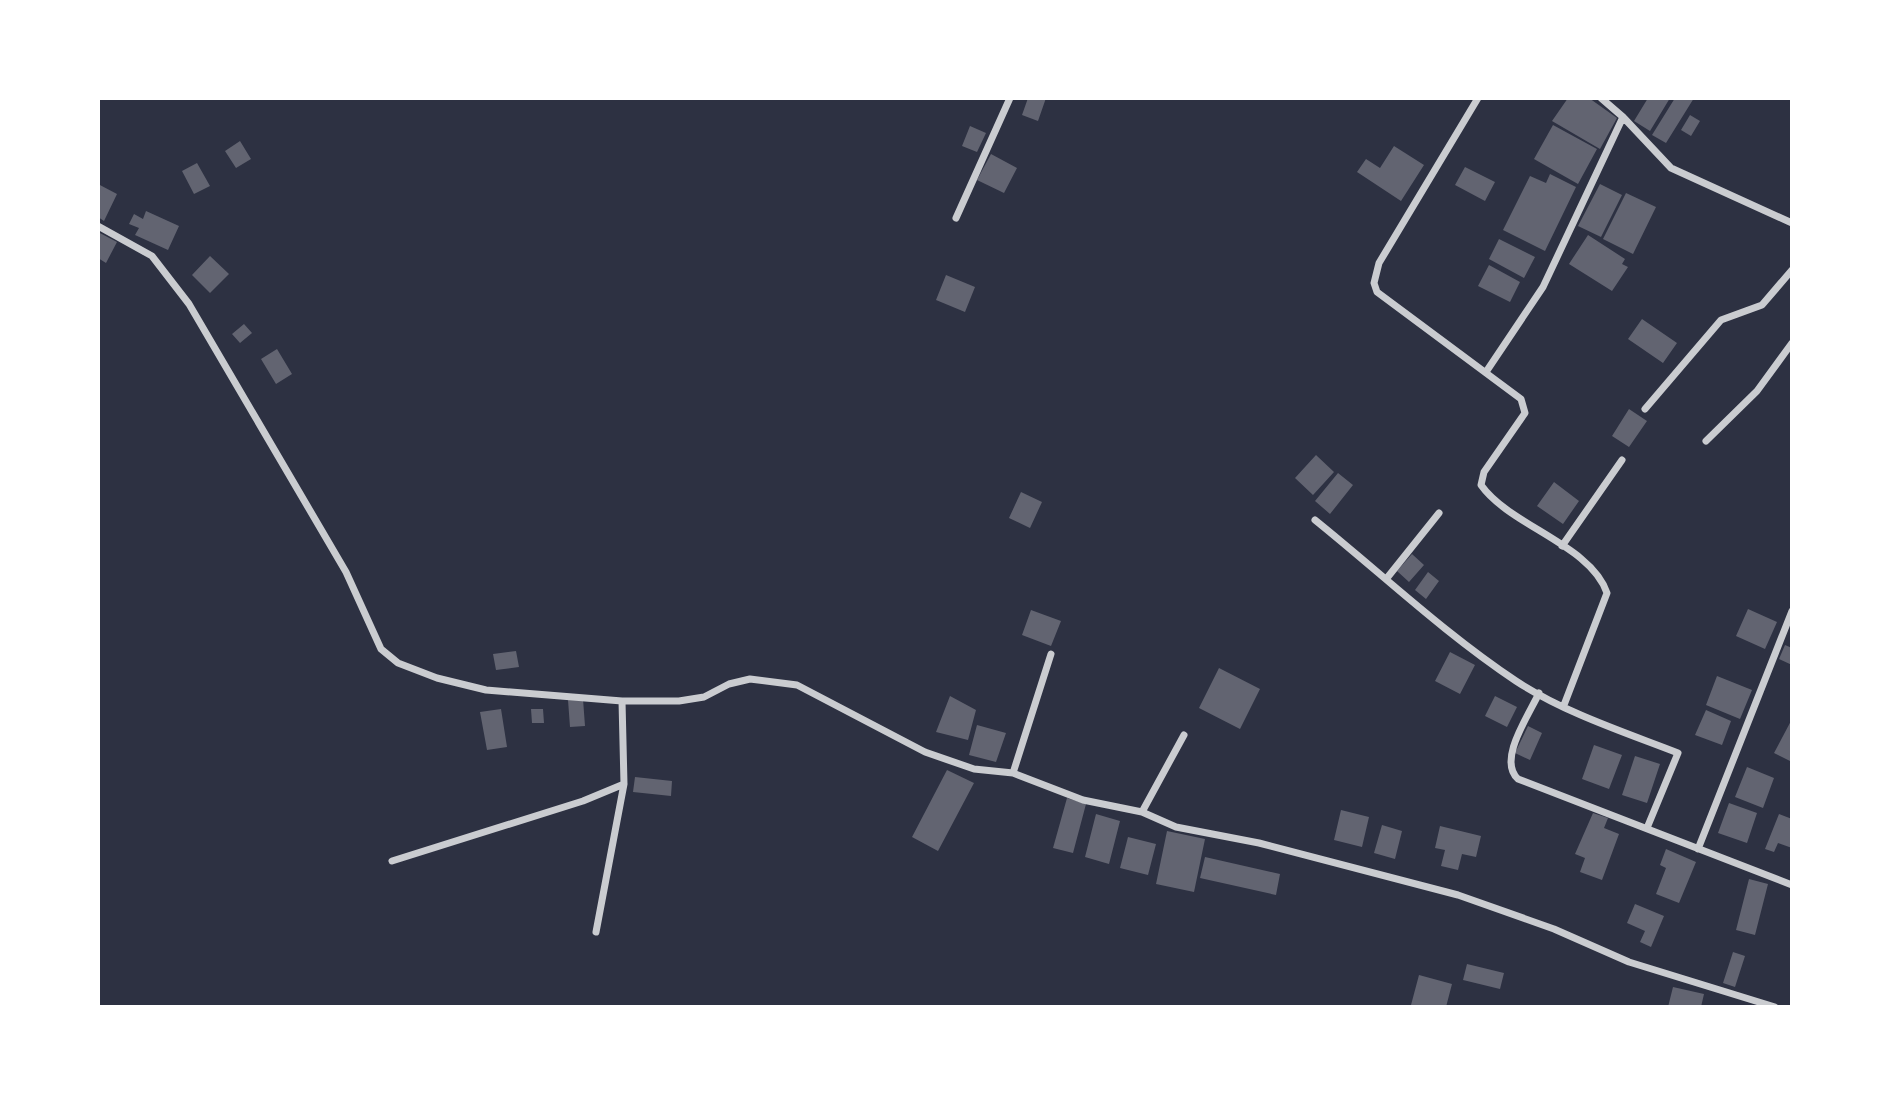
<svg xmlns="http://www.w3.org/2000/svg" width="1890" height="1105" viewBox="0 0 1890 1105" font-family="Commissioner,sans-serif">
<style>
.building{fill:#626471}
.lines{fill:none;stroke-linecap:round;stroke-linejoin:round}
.minor{stroke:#caccd0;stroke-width:7}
</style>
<rect width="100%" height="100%" fill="#2d3142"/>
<path class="building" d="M1028,98H1046L1038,121L1022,115Z
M1568,98H1589L1617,118L1600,149L1552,121Z
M1648,98H1670L1650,131L1634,121Z
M1675,98H1694L1666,143L1652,135Z
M1690,115L1700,121L1691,136L1681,130Z
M1553,125L1597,149L1578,184L1534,159Z
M970,126L986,133L977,152L962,146Z
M240,141L251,159L236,168L225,151Z
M1394,146L1424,165L1401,201L1357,172L1366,159L1380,168Z
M991,154L1017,168L1004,193L977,180Z
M197,163L210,186L194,194L182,171Z
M1465,167L1495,182L1485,201L1455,185Z
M1550,174L1576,187L1545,251L1503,230L1530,176L1546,183Z
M98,184L117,194L104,221L98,217Z
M1600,184L1622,195L1601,237L1578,226Z
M1626,193L1656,207L1633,254L1603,239Z
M146,211L179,226L168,250L135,235L139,228L129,224L134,214L143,219Z
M98,232L117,242L106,263L98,258Z
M1588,235L1625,259L1622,264L1628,267L1612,291L1569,264Z
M1499,239L1535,257L1524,278L1489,259Z
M210,256L229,274L210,293L192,275Z
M1489,265L1520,282L1510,302L1478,286Z
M946,275L975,287L965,312L936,300Z
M1642,319L1677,343L1663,363L1628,339Z
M244,324L252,333L240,343L232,334Z
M277,349L292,374L276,384L261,359Z
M1629,409L1647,421L1629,447L1612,436Z
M1316,455L1334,472L1313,495L1295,478Z
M1338,473L1353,485L1330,514L1315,501Z
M1554,482L1579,501L1563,524L1537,506Z
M1021,492L1042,502L1030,528L1009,518Z
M1412,554L1424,565L1409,582L1397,571Z
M1428,572L1439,581L1426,599L1415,590Z
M1748,609L1777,622L1765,649L1736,636Z
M1031,610L1061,621L1051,646L1022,635Z
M1785,645L1792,648V665L1779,659Z
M516,651L519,667L496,670L493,654Z
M1450,652L1475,665L1460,694L1435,681Z
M1219,668L1260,689L1240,729L1199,708Z
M1717,676L1752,690L1740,719L1706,705Z
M950,696L976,710L968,740L936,732Z
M1495,696L1517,707L1507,727L1485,716Z
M583,699L585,726L570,727L568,700Z
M501,709L507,747L487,750L480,712Z
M531,709H543L544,723H532Z
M1706,710L1731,721L1722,745L1695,735Z
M1792,719V762L1774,753Z
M977,725L1006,733L996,762L969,755Z
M1528,726L1542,733L1530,760L1515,753Z
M1594,745L1622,755L1609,789L1582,779Z
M1635,756L1660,764L1647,803L1622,795Z
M1747,767L1774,778L1763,808L1735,797Z
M947,770L974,783L938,851L912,837Z
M635,777L672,781L671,796L633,792Z
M1067,798L1086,804L1073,853L1053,848Z
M1729,803L1757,813L1747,843L1718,833Z
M1341,810L1369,817L1362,847L1334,840Z
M1593,813L1608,818L1604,828L1619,834L1602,880L1580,872L1585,858L1575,854Z
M1096,814L1120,821L1109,864L1085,857Z
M1779,814L1792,819V848L1778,843L1774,852L1765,849Z
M1382,825L1402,831L1395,859L1374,853Z
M1440,826L1481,836L1476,857L1462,854L1458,870L1441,866L1445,850L1435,848Z
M1167,831L1205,839L1194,892L1156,884Z
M1128,837L1156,844L1148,875L1120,868Z
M1666,849L1696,862L1679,903L1656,894L1666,868L1660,865Z
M1205,857L1280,874L1276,895L1200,878Z
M1749,879L1768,884L1755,935L1736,930Z
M1635,904L1664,916L1651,947L1640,942L1645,931L1627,923Z
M1733,952L1745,956L1735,987L1723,983Z
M1467,964L1504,973L1500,989L1463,980Z
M1419,975L1452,984L1446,1007L1411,1005Z
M1673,987L1704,994L1701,1007H1668Z"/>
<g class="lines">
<path class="minor" d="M1478,98L1379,263L1374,283L1377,292L1521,399L1525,413L1484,472L1481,485C1510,526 1591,545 1607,593L1564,705
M1601,98L1623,117L1671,168L1792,223
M956,218L1010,98
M98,226L152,256L189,304L346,572L381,649L398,663L437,678L486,690L622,701
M1486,372L1543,287L1623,117
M1645,409L1721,320L1762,305L1792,270
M1706,441L1757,391L1792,343
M1315,520C1382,574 1444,633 1516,681C1565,713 1624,732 1678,753L1647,828
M1562,546L1622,460
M1387,578L1439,513
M1539,693C1529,715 1497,760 1518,779L1792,885
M1013,773L1051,654
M1142,812L1184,735
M1698,849L1792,611
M392,861L583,801L624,784L622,701H679L704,697L729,684L750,679L797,685L925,752L974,769L1013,773L1083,800L1142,812L1176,827L1259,843L1458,895L1554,929L1629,962L1775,1007
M596,932L624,784"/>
</g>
<rect width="1890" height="1105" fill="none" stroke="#ffffff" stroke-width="200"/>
</svg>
